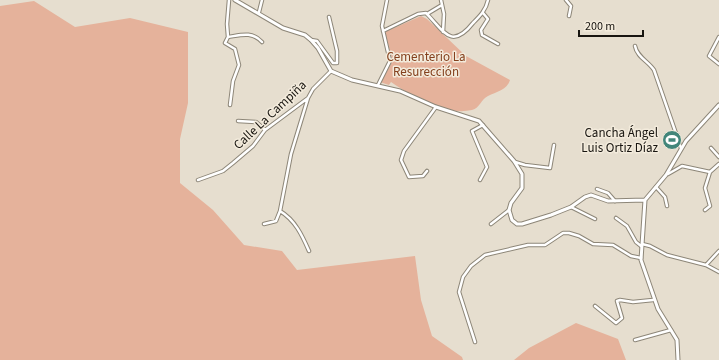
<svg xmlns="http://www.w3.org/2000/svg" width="719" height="360" viewBox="0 0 719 360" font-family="'Source Sans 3',sans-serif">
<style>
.green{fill:#e5b29b}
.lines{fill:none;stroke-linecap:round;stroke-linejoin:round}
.minor-casing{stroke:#8d8678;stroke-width:4.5}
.tertiary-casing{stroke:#8d8678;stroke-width:5}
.minor{stroke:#fff;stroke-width:2.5}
.tertiary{stroke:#fff;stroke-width:3}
.labels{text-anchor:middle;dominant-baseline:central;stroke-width:3;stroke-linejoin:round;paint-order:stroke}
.park-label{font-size:13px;fill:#84401d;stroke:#f3ebdc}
.street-label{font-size:13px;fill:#181510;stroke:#f3ebdc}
.poi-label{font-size:13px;fill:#181510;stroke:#f3ebdc;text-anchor:end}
</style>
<rect width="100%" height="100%" fill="#e6decf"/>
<path class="green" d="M34,1L75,27L130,18L188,32V103L180,139V183L213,210L244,245L282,251L297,270L415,256L421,300L432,336L462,357L463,360H0V6Z
M421,16L427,19L466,56L510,80C507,90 496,92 488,96C481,99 480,108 472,110C445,116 413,97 391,82L389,85L380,82L390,66L392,59L385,32Z
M576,323L618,339L626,360H514L529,348Z"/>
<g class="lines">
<defs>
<path id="minor" d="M229,0L227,24L228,37L225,43L235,49L239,65L233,81L230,105
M441,0L444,14L443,32
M566,0L571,6L569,16
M259,12L262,0
M483,13L488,19L481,30L482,35L498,44
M427,14L442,5
M383,31L418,14L426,13C443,30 451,51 473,23C480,16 486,10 488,0
M228,37C241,35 252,31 262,42
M719,37L709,56L719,64
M311,40L317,41L333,63H337V51L329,17
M635,46C637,57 648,61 654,70L681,148
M378,85L390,61L382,26L387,0
M308,98L291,154L280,211C295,220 302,235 309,251
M238,121L256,122L265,130
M711,148L719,157
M515,162L525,165L550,168L554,145
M427,171L423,176L409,177L401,160L404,151L436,107
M668,174L682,166L710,172L719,164
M198,180L223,171L233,163L253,146L265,130L308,98L313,89L331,71
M480,180L487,167L472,131L483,125
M656,187L665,197L667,206
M597,189L608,193L615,201
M571,207L595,219
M705,210L710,206L705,188L710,172
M616,218L627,226L636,242L641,246
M264,224L276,221L280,211
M491,224L509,210
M642,244L650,246L667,255L706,265L719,251
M706,265L719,272
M595,306L616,323L622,318L617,301L620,300L633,302L653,300
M635,340L671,330
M475,342L459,292L463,277L471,266L485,255L528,245H545L563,233H569L579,236L593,244L613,245L631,256L641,258"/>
<path id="tertiary" d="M235,0L283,28L305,35L311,40L318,48L331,71L352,80L400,91L436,107L479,121L514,161L522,174V188L511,203L509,210L512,220L517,224H522L551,215L571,207L585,197L591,195L608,201L645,200
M678,360L677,340L658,309L641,260L645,200L666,175L686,141L719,105"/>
</defs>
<use href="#minor" class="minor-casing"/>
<use href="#tertiary" class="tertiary-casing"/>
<use href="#minor" class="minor"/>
<use href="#tertiary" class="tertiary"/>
</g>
<defs>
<symbol id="stadium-disc" viewBox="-11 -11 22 22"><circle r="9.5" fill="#42867a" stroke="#f3ebdc"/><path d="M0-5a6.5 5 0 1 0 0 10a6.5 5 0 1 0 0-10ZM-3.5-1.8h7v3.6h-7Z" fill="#fff"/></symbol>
</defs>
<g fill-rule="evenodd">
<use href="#stadium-disc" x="661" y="129" width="22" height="22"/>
</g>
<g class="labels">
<g class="park-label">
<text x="426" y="57">Cementerio La<tspan x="426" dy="15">Resurección</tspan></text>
</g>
<g class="street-label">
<text transform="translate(270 115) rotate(-43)">Calle La Campiña</text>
</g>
<g class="poi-label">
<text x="658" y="133">Cancha Ángel<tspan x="658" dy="15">Luis Ortiz Díaz</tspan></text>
</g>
</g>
<path d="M579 30v6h64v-6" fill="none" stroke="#181510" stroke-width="2"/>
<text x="585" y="30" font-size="12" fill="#181510" stroke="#f3ebdc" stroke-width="3" paint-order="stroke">200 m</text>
</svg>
